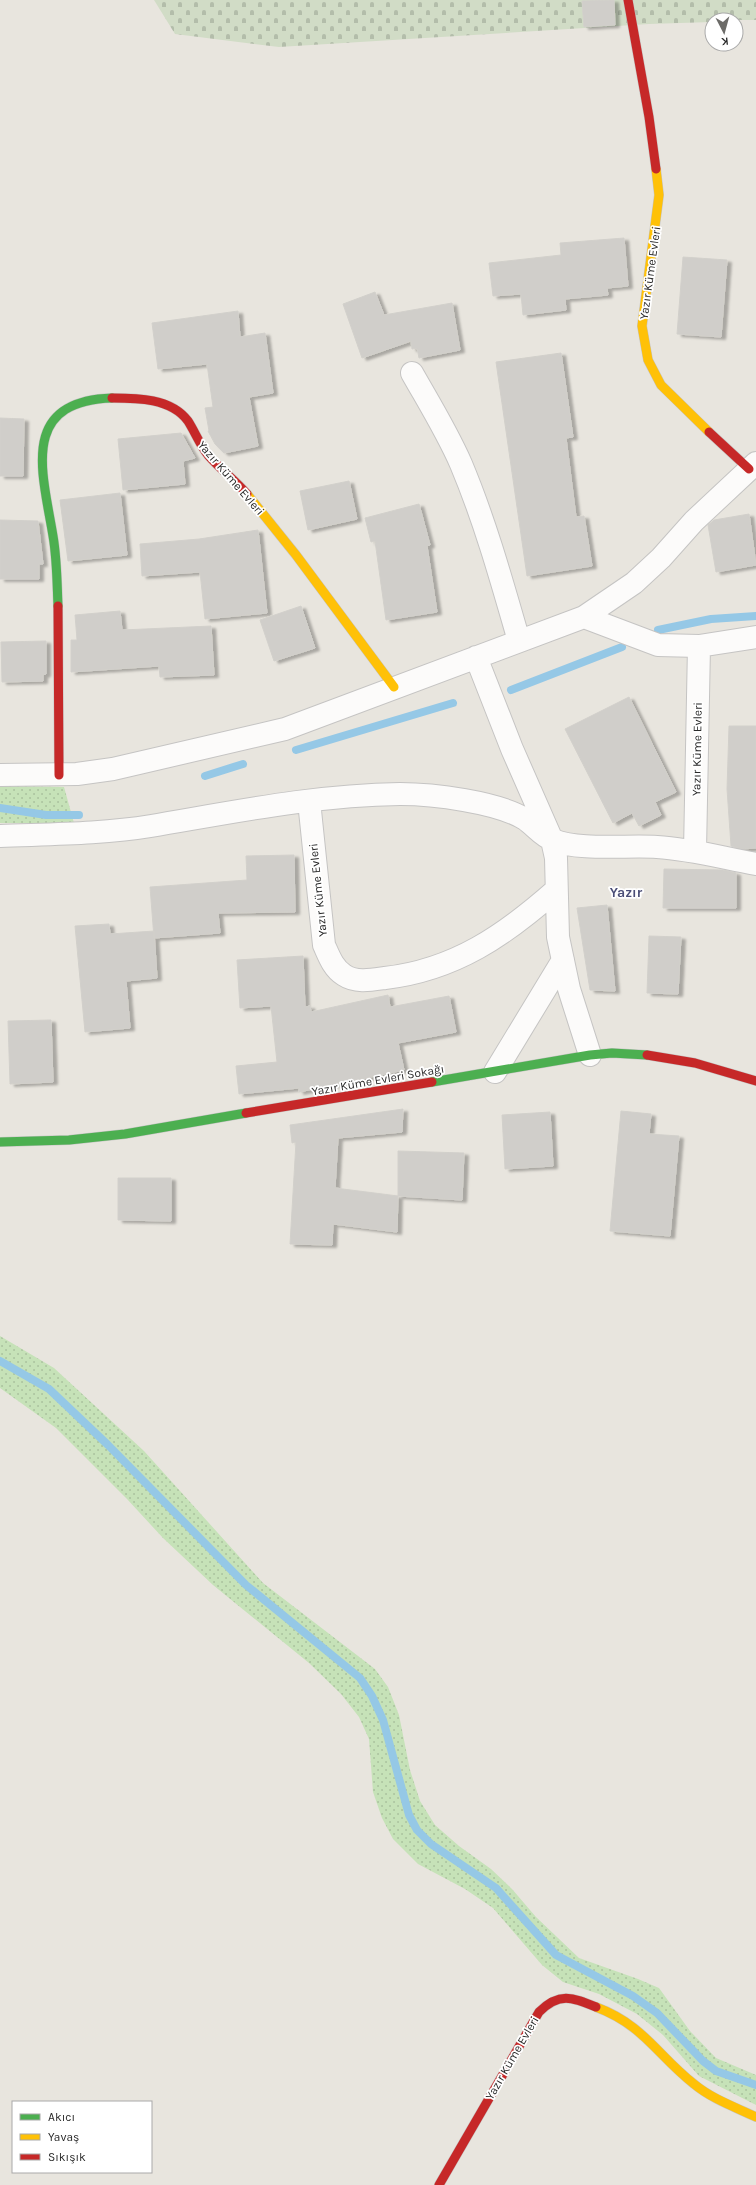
<svg xmlns="http://www.w3.org/2000/svg" width="756" height="2185" viewBox="0 0 756 2185" font-family="Karla,sans-serif">
<style>
.grass{fill:url(#grass-dots)}
.cemetery{fill:url(#cemetery-stones)}
.lines{fill:none;stroke-linecap:round;stroke-linejoin:round}
.stream{stroke:#95c8e6;stroke-width:8}
.building{fill:#d0ceca;stroke:#d2d0cb;filter:url(#shadow)}
.street-casing{stroke:#c5c4c3;stroke-width:24}
.fast-casing{stroke:#c5c4c3;stroke-width:10}
.slow-casing{stroke:#c5c4c3;stroke-width:10}
.jam-casing{stroke:#c5c4c3;stroke-width:10}
.street{stroke:#fcfbfa;stroke-width:22}
.fast{stroke:#4caf50;stroke-width:9}
.slow{stroke:#ffc107;stroke-width:9}
.jam{stroke:#c62828;stroke-width:9}
.labels{text-anchor:middle;dominant-baseline:central;stroke-width:3.5;stroke-linejoin:round;paint-order:stroke}
.street-label{font-size:12px;fill:#292929;stroke:#fff}
.quarter-label{font-size:14px;font-weight:bold;fill:#4b4e77;stroke:#fff}
</style>
<defs>
<pattern id="grass-dots" width="8" height="8" patternUnits="userSpaceOnUse"><rect width="8" height="8" fill="#c6e2b8"/><path d="M2 2h.1M6 6h.1" fill="none" stroke="#aac29e" stroke-width="1.8" stroke-linecap="round"/></pattern>
<pattern id="cemetery-stones" width="16" height="16" patternUnits="userSpaceOnUse"><rect width="16" height="16" fill="#d1dcc6"/><path d="M2 7V4a2 2 0 0 1 4 0v3zM10 15v-3a2 2 0 0 1 4 0v3z" fill="#b3bdaa"/></pattern>
<filter id="shadow"><feDropShadow dx="4.5" dy="2.5" stdDeviation="1" flood-color="#0004"/></filter>
</defs>
<rect width="100%" height="100%" fill="#e8e5de"/>
<path class="grass" d="M0,786L64,787L74,823H0Z
M0,1336L54,1368L144,1451L263,1583L375,1669L388,1687L399,1715L410,1770L420,1801L435,1825L459,1846L491,1869L512,1889L536,1917L579,1958L638,1979L659,1988L690,2031L716,2058L756,2075V2105L699,2076L663,2035L637,2014L599,1994L563,1982L542,1965L493,1908L465,1889L418,1864L393,1839L382,1818L373,1792L369,1739L359,1717L341,1694L309,1663L213,1585L163,1538L127,1499L56,1428L0,1388Z"/>
<path class="cemetery" d="M154,0H756V20H712V22L649,24L279,47L175,34Z"/>
<g class="lines">
<path class="stream" d="M658,630L711,619L756,616
M511,690L622,647
M296,750L453,703
M205,776L243,764
M0,808L46,815H79
M0,1361L49,1389L108,1445L246,1585L360,1678L372,1696L383,1720L409,1815L417,1830L431,1844L496,1888L556,1955L633,1996L657,2013L703,2061L716,2071L756,2085"/>
</g>
<path class="building" d="M614,0L615,25L584,27L582,1Z
M624,238L628,286L607,288L608,295L565,299L566,310L523,315L521,294L493,296L489,263L561,255L560,243Z
M683,257L727,260L721,337L677,334Z
M375,292L384,315L452,303L460,350L419,358L417,348L412,349L411,341L362,358L343,304Z
M238,311L240,337L265,333L273,393L249,397L258,446L224,453L215,444L208,431H209L205,408L213,407L207,364L158,369L152,323Z
M561,353L573,437L566,438L576,517L584,516L592,566L527,576L496,362Z
M0,418L24,419L23,476H0Z
M181,433L195,458L183,461L185,484L123,490L118,439Z
M349,481L357,519L308,530L300,491Z
M120,493L127,555L68,561L60,500Z
M419,504L430,545L427,546L437,612L386,620L375,541L371,542L365,518Z
M749,514L756,565L716,572L708,525L714,520Z
M0,520L38,521L43,564H39V579H0Z
M258,530L267,613L205,619L200,572L142,576L140,544L199,539Z
M301,606L315,648L274,661L260,620Z
M120,611L122,630L211,626L214,675L160,677L159,666L71,672V640H77L75,615Z
M46,641V674L43,675V681L2,682L1,642Z
M629,697L676,792L655,802L661,815L639,826L632,813L613,823L565,729Z
M729,726H756V848L742,849L731,846L727,789Z
M294,855L295,912L218,913L220,933L154,938L150,887L247,880L246,856Z
M664,869L723,870L736,873V908H663Z
M607,905L615,991L590,990L577,908Z
M109,924L110,934L154,931L157,978L126,981L130,1028L85,1032L75,926Z
M649,936L681,937L678,994L647,993Z
M303,956L305,1007L310,1006L311,1012L388,995L390,1007L449,996L456,1032L398,1043L404,1070L299,1092V1088L239,1094L236,1066L277,1062L271,1006L240,1008L237,960Z
M51,1020L53,1082L10,1084L8,1021Z
M403,1109L402,1132L338,1138L335,1188L398,1196L397,1232L333,1224L332,1245L290,1244L296,1142L292,1143L290,1125Z
M621,1111L651,1114L649,1134L679,1136L670,1236L610,1231Z
M550,1112L553,1166L505,1169L502,1115Z
M398,1151L464,1153L462,1200L398,1196Z
M118,1178H171V1221L118,1220Z"/>
<g class="lines">
<defs>
<path id="street" d="M412,373C429,403 447,432 461,464C485,521 502,582 519,641
M584,617L658,645L699,646L756,637
M476,657L512,749L552,840L556,858L558,937L569,989L590,1055
M0,775L77,774L113,769L285,729L584,617L634,583L661,558L694,521L756,463
M309,801L324,945C329,956 333,968 344,975C356,983 371,980 385,978C455,970 505,935 556,890
M0,836C49,834 103,834 151,826C234,812 316,795 400,794C433,794 497,802 525,819C534,825 542,836 553,840C579,851 627,845 657,847C691,849 723,858 756,864
M695,851L699,646
M495,1072L563,960"/>
<path id="fast" d="M58,606C57,583 57,559 53,536C43,474 18,401 112,398
M432,1082L590,1055L612,1053L647,1055
M0,1142L69,1140L125,1134L246,1113"/>
<path id="slow" d="M656,169L659,195L642,326L648,360L661,385L709,432
M247,494L296,555L394,687
M596,2007C644,2025 657,2055 694,2084C712,2099 735,2107 756,2117"/>
<path id="jam" d="M628,0L649,117L656,169
M112,398C137,398 171,398 188,421C195,432 200,445 208,455C220,469 235,480 247,494
M709,432L749,469
M58,606L59,775
M647,1055L695,1063L756,1081
M246,1113L432,1082
M439,2185L539,2012C559,1992 572,1997 596,2007"/>
</defs>
<use href="#street" class="street-casing"/>
<use href="#fast" class="fast-casing"/>
<use href="#slow" class="slow-casing"/>
<use href="#jam" class="jam-casing"/>
<use href="#street" class="street"/>
<use href="#fast" class="fast"/>
<use href="#slow" class="slow"/>
<use href="#jam" class="jam"/>
</g>
<g class="labels">
<g class="street-label">
<text transform="translate(650 273) rotate(-82)">Yazır Küme Evleri</text>
<text transform="translate(231 478) rotate(49)">Yazır Küme Evleri</text>
<text transform="translate(697 749) rotate(-89)">Yazır Küme Evleri</text>
<text transform="translate(318 890) rotate(-96)">Yazır Küme Evleri</text>
<text transform="translate(378 1080) rotate(-10)">Yazır Küme Evleri Sokağı</text>
<text transform="translate(512 2058) rotate(-60)">Yazır Küme Evleri</text>
</g>
<g class="quarter-label">
<text x="626" y="892">Yazır</text>
</g>
</g>
<rect x="12" y="2101" width="140" height="72" fill="#ffffff" stroke="#a9a9a9"/>
<rect x="20" y="2114" width="20" height="6" fill="#4caf50" stroke="#a9a9a9"/>
<text x="48" y="2121" font-size="12" fill="#292929">Akıcı</text>
<rect x="20" y="2134" width="20" height="6" fill="#ffc107" stroke="#a9a9a9"/>
<text x="48" y="2141" font-size="12" fill="#292929">Yavaş</text>
<rect x="20" y="2154" width="20" height="6" fill="#c62828" stroke="#a9a9a9"/>
<text x="48" y="2161" font-size="12" fill="#292929">Sıkışık</text>
<g transform="translate(724 32) rotate(174)"><circle r="19" fill="#ffffff" stroke="#a9a9a9"/>
<path d="M0-3L7 15L0 10L-7 15Z" fill="#6c6b68"/>
<text y="-6" font-size="11" font-weight="bold" text-anchor="middle" fill="#292929">K</text>
</g>
</svg>
